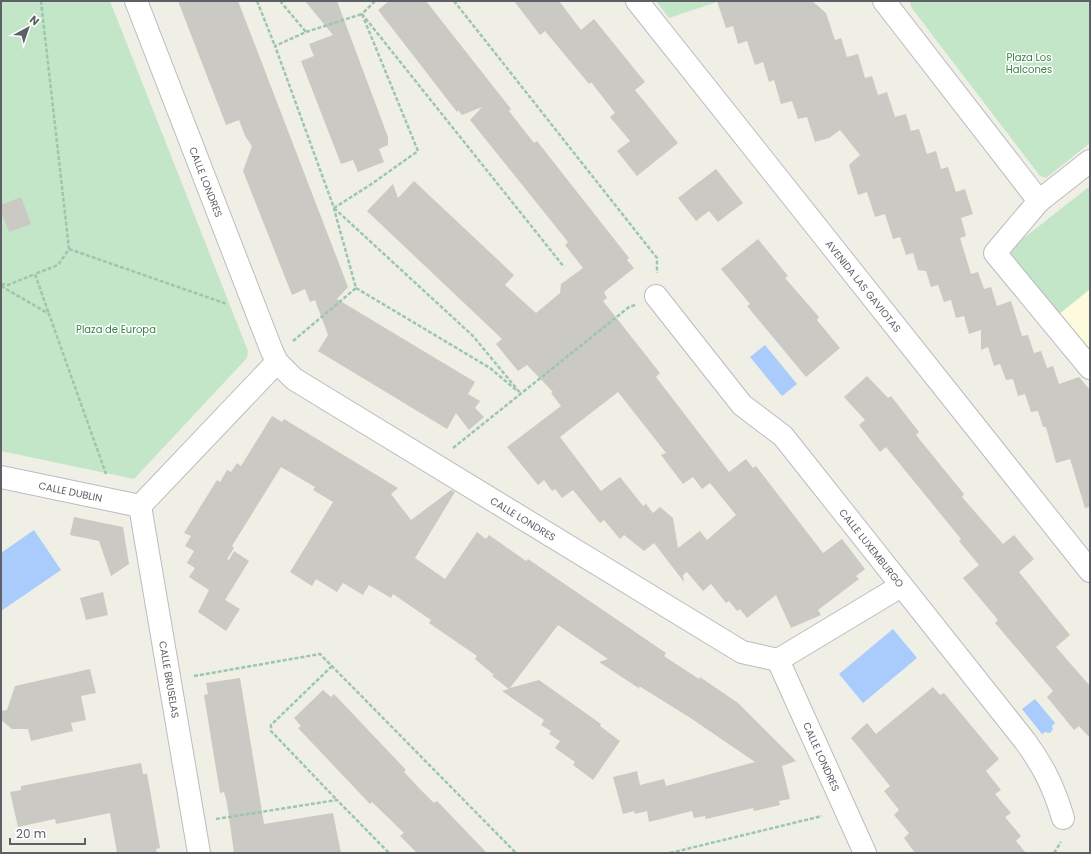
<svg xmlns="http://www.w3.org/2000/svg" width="1091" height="854" viewBox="0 0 1091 854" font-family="Poppins,sans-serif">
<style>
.commercial{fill:#fdfadd}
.green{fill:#c3e6c8}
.water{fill:#a9ccfd}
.building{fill:#cac9c3;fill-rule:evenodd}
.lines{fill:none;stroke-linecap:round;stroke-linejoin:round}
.minor-casing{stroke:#babcc1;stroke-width:24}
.path{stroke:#9dc6af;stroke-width:2.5;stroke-dasharray:4 2;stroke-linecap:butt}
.minor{stroke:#fff;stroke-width:22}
.labels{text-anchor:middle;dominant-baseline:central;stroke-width:3;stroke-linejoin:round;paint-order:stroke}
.park-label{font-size:10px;fill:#378346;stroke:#fff}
.street-label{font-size:10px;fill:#5d6066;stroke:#fff}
</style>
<rect width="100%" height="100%" fill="#efefe6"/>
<path class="commercial" d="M1090,289V354L1058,315Z"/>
<path class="green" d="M1,1H110L248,351L247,358L134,479L1,451Z
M656,1H720L669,18Z
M910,1H1090V143L1046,178L1040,176L911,7Z
M1090,186V289L1058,315L1007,251Z"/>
<path class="water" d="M765,345L797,384L782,396L750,357Z
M34,530L61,570L1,611V553Z
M893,629L917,658L863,703L839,674Z
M1035,699L1055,723L1052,726L1053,729L1050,733L1045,732L1042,734L1022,709Z"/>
<path class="building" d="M178,1H238L348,287L337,299L475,382L468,394L480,401L475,408L484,417L469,430L456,413L447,429L318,351L328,335L315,300L310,302L305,289L292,295L243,171L252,146L245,136L239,120L226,125Z
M305,1H337L388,137V145L379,149L384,162L358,172L353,160L341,164L301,61L314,56L309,44L333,35Z
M389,1H426L511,109L509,111L534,143L537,141L629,258L627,260L634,268L604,292L607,298L603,301L660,373L656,377L729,472L746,459L753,468L756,466L823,553L842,539L865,569L856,576L859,579L818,610L821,615L791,628L776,595L747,618L740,609L737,611L729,601L726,603L711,584L703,591L687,572L683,575L684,582L654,543L644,551L624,535L620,539L604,520L600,523L573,490L562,498L555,489L552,491L544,480L538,485L507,447L561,406L551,393L553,392L527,365L518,371L496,344L502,339L367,211L393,184L398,198L414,181L514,275L505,285L536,313L560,293L561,284L583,268L565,245L568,242L470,120L482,107L462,115L458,110L457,112L378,10ZM618,392L666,453L661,455L683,484L693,477L702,489L710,483L736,515L707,540L700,531L678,548L673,518L660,507L653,513L646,504L643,506L620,477L601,491L560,437Z
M514,1H559L581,30L594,19L645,82L635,90L678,143L637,176L617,151L630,141L610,117L615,113L591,82L589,84L545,31L540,35Z
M717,1H812L826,13L835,40L841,38L847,57L858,54L865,78L872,76L878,95L887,92L895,117L906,114L911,131L919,129L927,154L936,151L941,169L948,167L956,192L965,189L973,214L961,218L966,236L960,238L971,274L978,272L984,289L991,287L997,306L1011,301L1022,336L1028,335L1034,353L1041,351L1047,368L1053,366L1059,384L1079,377L1090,390V507L1085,508L1070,459L1056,463L1046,427H1043L1038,411L1031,412L1025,394L1018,396L1013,379L1006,380L1000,364L994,366L988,347L981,350V330L969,334L964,316L956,318L951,300L944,302L938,285L931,287L926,271L918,270L913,253L906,255L900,237L893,239L885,214L875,217L867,192L858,195L849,165L860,155L840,130L829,138L815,142L807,117L798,119L792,101L781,104L774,80L769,82L763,62L755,65L747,41L738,44L733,26L726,28Z
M716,169L743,203L718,222L709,211L696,221L678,198Z
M21,197L31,224L9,232L1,211V205Z
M758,239L788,276L785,278L819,317L817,320L840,348L806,377L747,306L750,304L721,269Z
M867,376L888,398L891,396L919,432L916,435L964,494L962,497L1003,544L1014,535L1034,559L1019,572L1070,635L1056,647L1090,686V738L1079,726L1074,730L1047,697L1053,691L995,623L998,620L963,578L979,565L959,541L961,539L886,447L880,452L859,425L865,420L844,397Z
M272,416L282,422L284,419L398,488L391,494L411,520L451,490L455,492L415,558L445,579L477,532L486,539L489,535L526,561L528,559L666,653L664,656L699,679L700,677L738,703L796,761L782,766L790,799L779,801L780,805L754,811L753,808L706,819L705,816L694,818L692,811L649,822L647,811L635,814L634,811L623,814L613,777L637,771L640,785L664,779L666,786L755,762L689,717L639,686L640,689L599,662L608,659L558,625L510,688L539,680L601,724L600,726L620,741L593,780L573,765L575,762L555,748L560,741L549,734L551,731L541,725L544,720L502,691L509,689L492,676L494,675L475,659L477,656L429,623L431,620L393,594L391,598L369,585L363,595L343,583L337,592L316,579L312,586L290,572L333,502L313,490L315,487L281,467L232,546L234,548L227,559L229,560L234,551L249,561L225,600L240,609L226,631L198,612L209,590L189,577L195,568L187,563L194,551L185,546L191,536L184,533L217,480L220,482L227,470L231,472L237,463L241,466Z
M74,517L123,527L129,564L111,576L99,541L70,535Z
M103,592L108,615L86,620L80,598Z
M90,669L96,693L81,696L86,720L71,723L73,731L31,741L28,729H12L1,720V711L7,710L15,686Z
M240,678L264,824L333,813L341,853H234L227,803L224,792L220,793L204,695L208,694L206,683Z
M933,687L940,695L944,693L999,759L986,771L1001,790L995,794L1011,813L1005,817L1021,836L1016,841L1026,853H915L904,838L909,833L894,815L899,810L884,791L890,786L851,738L867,723L876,734Z
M323,690L331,697L334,694L406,770L404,772L419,788L434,803L437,801L487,853H417L400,836L404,833L372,802L370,804L298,728L301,726L294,718Z
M141,763L143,774H147L149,784L160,848L156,849L157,853H117L110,813L56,824L55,819L18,827L10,792L21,790V786Z"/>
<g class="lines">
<defs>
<g id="minor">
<path id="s1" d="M136,1L271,349L277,362L294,379L742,652L778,660L901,586"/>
<path id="s2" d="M637,1L1090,571"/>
<path d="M884,1L1039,201L1090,161"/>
<path d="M1039,201L995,253L1090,368"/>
<path id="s3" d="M656,296L742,405L783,436L1025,741C1044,767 1054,788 1063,818"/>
<path id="s4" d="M1,477L140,506"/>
<path id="s5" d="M140,506L199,853"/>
<path d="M140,506L277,362"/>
<path id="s6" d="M778,660L865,853"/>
</g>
</defs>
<use href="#minor" class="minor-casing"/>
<path class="path" d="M41,1L69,249L58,265L35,274L49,314
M257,1L275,46
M280,1L306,32
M375,1L362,14L564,267
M454,1L657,258V273
M362,14L418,151L370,185L334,208L275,46L306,32Z
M334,208L473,336L521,394
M69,249L227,304
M1,284L8,285L35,274
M1,286L49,314L106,474
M356,288L490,368L516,390
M293,341L356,288L334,209
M453,448L629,307L635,305
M332,666L271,725V731L337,800
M194,676L320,654L516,853
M216,819L337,800L389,853
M670,853L822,816
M1054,853L1061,842"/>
<use href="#minor" class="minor"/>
</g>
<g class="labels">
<g class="park-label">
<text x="1029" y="57">Plaza Los<tspan x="1029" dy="12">Halcones</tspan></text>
<text x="116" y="329">Plaza de Europa</text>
</g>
<g class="street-label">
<text stroke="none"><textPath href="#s1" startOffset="194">CALLE LONDRES</textPath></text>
<text stroke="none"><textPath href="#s2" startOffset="364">AVENIDA LAS GAVIOTAS</textPath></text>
<text stroke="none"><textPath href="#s4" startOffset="71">CALLE DUBLIN</textPath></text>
<text stroke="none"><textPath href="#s1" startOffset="680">CALLE LONDRES</textPath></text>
<text stroke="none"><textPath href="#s3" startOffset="333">CALLE LUXEMBURGO</textPath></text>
<text stroke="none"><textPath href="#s5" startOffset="176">CALLE BRUSELAS</textPath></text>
<text stroke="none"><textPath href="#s6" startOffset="106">CALLE LONDRES</textPath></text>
</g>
</g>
<rect width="1091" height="854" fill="none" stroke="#5d6066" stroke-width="4"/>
<g transform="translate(28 28) rotate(40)" stroke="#ffffff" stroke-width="3" paint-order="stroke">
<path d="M0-3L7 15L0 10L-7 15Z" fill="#5d6066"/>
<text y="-6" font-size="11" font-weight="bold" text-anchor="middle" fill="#5d6066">N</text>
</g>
<path d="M10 838v6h75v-6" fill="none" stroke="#5d6066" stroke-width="2"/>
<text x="16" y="838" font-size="12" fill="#5d6066" stroke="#ffffff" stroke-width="3" paint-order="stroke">20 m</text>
</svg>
